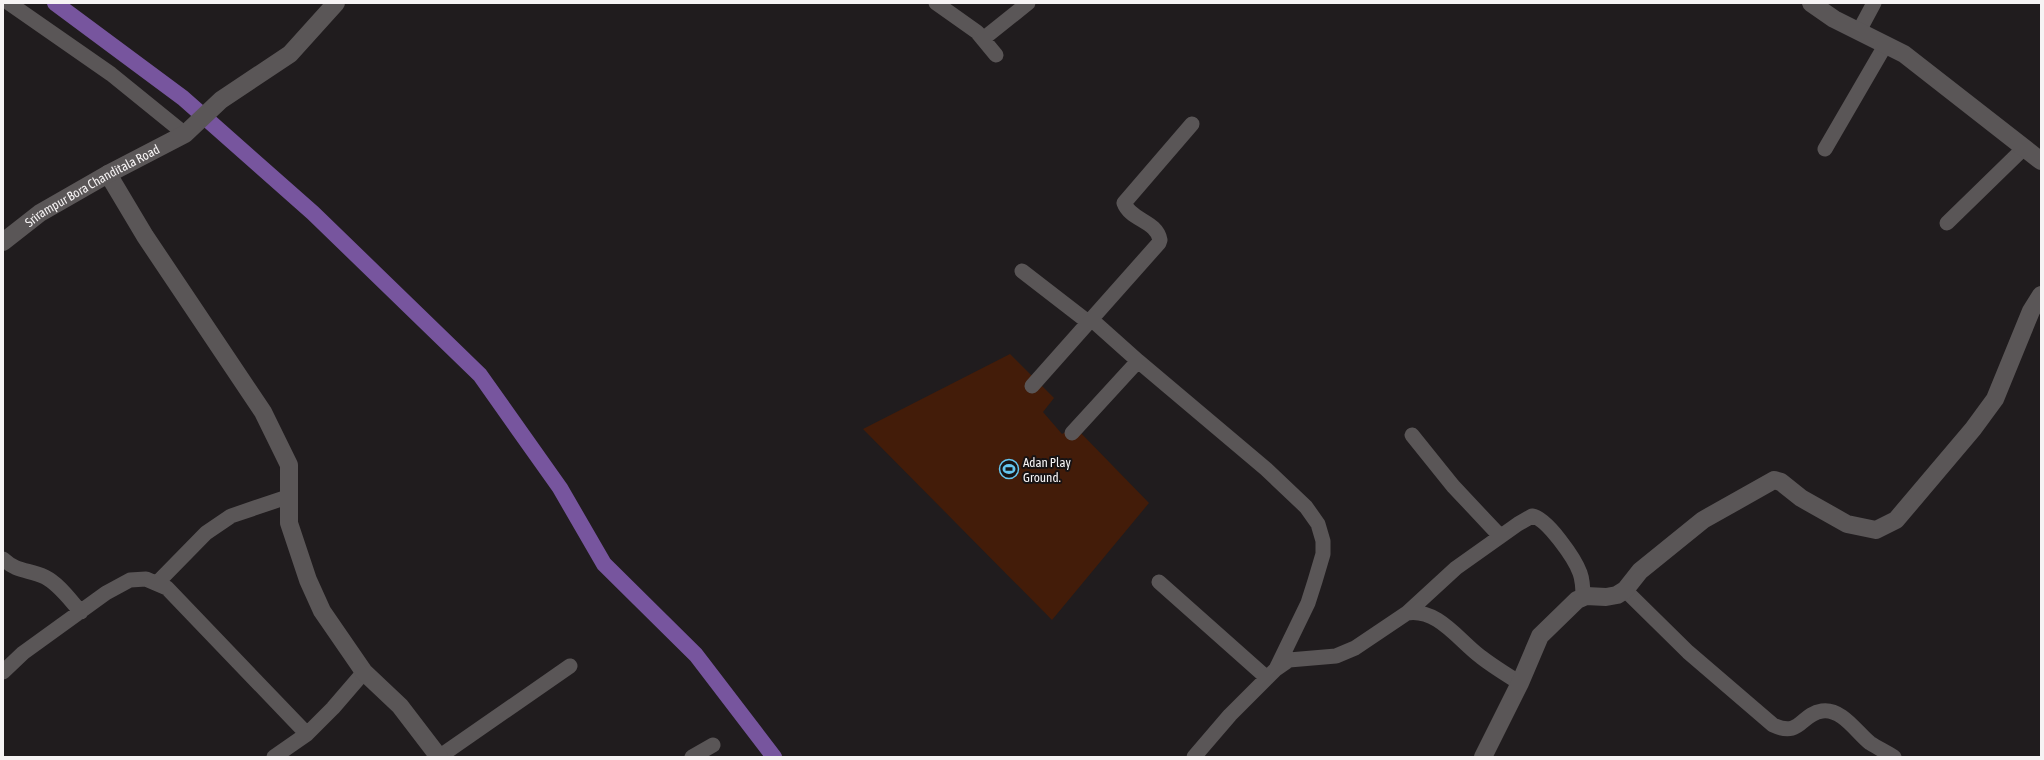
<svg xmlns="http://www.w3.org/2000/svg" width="2044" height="760" viewBox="0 0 2044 760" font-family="'Asap Condensed',sans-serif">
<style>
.green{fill:#431c09}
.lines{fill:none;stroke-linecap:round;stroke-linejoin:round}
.canal{stroke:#77559e;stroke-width:16}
.minor{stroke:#5a5657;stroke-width:15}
.tertiary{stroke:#5a5657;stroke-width:18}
.labels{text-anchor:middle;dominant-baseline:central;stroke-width:4;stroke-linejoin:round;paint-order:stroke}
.street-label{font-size:13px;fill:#f6f3f4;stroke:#171314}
.poi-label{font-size:13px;fill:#f6f3f4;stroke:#171314;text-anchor:start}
</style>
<rect width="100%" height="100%" fill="#201c1e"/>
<path class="green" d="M1010,354L1054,398L1043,412L1062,434L1075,427L1149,503L1052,620L863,429Z"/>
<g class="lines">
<path class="canal" d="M55,3L183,98L313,213L480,375L560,488L604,564L696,655L774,757"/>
<path class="minor" d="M9,3L111,74L185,134
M936,3L977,32L996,55
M1859,31L1874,3
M983,39L1028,3
M1825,149L1886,44
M1947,223L2024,148
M1022,271L1088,322
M1091,319L1138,361L1266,469L1306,507L1318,524L1323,541V554L1315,581L1308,603L1276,669
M1032,386L1159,243L1160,240C1157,221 1130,220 1124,203L1192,124
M1072,433L1138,361
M1412,435L1453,486L1500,536
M3,559C18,573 29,569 45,577C59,584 70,600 81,612
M1159,582L1267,678
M157,583L206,533L231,516L290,496
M1625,590L1688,652L1773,725C1801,738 1800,714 1822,711C1842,708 1857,733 1870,743C1878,748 1886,752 1894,757
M1407,613L1456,568L1518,524L1532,516C1547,518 1575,559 1580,573C1583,581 1583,589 1583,598
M3,672L23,653L106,593L130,580L146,579L167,588L307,734
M274,757L307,734L333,708L364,672
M439,757L570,666
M692,757L713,745
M1194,757L1230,715L1276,669L1289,660L1336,656L1355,648L1407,613C1438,608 1459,641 1481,657C1494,667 1507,675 1520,683"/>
<g class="tertiary">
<path d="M1811,3L1834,19L1904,54L2041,161"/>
<path d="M108,174L145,236L263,412L289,465V523L308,580L322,611L364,672L400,706L439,757"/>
<path id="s1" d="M3,242L40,213L108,174L185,134L221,100L290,54L336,3"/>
<path d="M1483,757L1520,683L1540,636L1577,600L1586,596L1606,597L1617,595L1625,590L1640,571L1703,520L1774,480L1781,482L1801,498L1847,524L1876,530L1896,520L1973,429L1995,399L2031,311L2041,295"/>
</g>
</g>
<defs>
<symbol id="stadium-ring" viewBox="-11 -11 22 22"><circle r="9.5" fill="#171314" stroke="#65c5ef" stroke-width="1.5"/><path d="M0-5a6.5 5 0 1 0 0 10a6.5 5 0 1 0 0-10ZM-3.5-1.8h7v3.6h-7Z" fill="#65c5ef"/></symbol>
</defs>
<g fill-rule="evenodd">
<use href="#stadium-ring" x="998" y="458" width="22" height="22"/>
</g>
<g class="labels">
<g class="street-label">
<text stroke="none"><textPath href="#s1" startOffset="106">Srirampur Bora Chanditala Road</textPath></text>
</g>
<g class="poi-label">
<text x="1023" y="462">Adan Play<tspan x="1023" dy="15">Ground.</tspan></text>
</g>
</g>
<rect width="2044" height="760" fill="none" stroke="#f6f3f4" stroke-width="8"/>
</svg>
